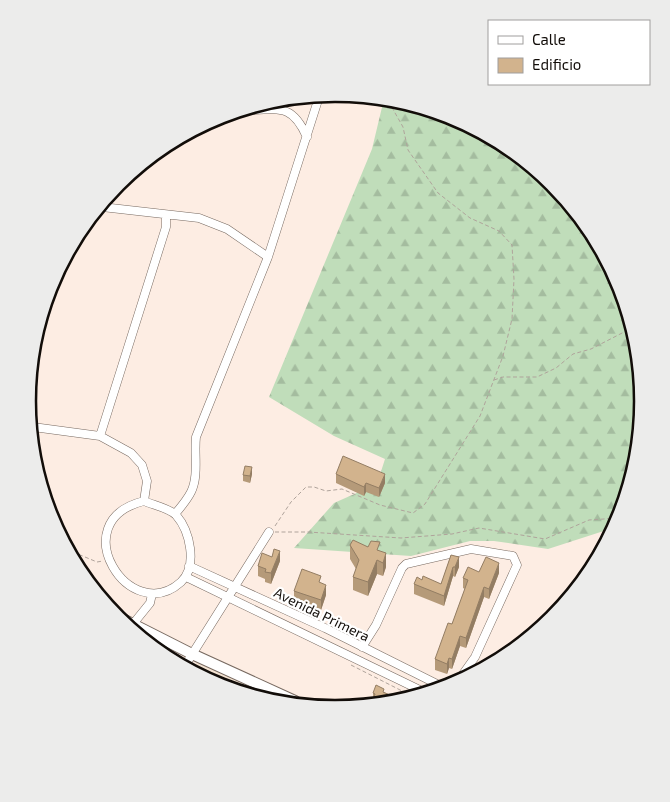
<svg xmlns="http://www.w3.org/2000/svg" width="670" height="802" viewBox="0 0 670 802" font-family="'Exo 2',sans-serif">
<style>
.education{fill:#f4e3d2}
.forest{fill:url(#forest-firs)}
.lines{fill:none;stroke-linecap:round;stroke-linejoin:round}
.street-casing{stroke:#776960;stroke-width:9}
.secondary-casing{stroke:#776960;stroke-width:12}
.path{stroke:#afa39b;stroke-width:1;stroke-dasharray:4 2.5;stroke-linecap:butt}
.street{stroke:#fff;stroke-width:8}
.secondary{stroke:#fff;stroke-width:10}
.wall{fill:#b59a79}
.shaded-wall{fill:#937d63}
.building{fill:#d2b38d;stroke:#937d63}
.labels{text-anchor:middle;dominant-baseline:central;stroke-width:4.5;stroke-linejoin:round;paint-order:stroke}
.street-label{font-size:14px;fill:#120d09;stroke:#fff}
.rim{fill:none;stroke:#120d09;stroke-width:2.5}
</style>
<defs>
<pattern id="forest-firs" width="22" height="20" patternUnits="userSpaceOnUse" patternTransform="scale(1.25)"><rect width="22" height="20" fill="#c0ddba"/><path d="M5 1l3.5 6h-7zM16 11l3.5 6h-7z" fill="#a4bc9f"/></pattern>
</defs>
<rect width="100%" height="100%" fill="#fdede3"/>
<path class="education" d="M197,662L267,695L217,685L192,669Z"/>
<path class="forest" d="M383,103L453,117L553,184L619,284L642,401L619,519L613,528L548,549L494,541H470L411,556L294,548L334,503L377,484L385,459L334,436L269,397L372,149Z"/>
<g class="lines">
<defs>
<path id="street" d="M254,110C284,108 294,108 307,137
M102,207L199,218L227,229L268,257
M33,427L100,436L131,453L142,465L147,481L144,501
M100,436L166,227V215
M144,501C153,505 169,508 176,515C190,531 198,566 181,582C130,628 62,521 144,501Z
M175,514C181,507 187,500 191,492C199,476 194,454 196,437L268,257L319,97
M189,566L325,628L443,687
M186,577L422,691
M133,624L150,603L152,594
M362,647L376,625L402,568L406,564L471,549L513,556L517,565L475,657L458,681
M186,664L269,532"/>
<path id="secondary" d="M115,615L192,654L295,701"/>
</defs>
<use href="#street" class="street-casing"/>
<use href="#secondary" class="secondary-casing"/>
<path class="path" d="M494,380L503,377H537L556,368L573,354L591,349L628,330
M275,526L291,502L306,487H314L326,491L342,489L380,505L413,513L425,504L480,416L503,356L512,319L514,279L512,245L499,231L470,218L438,193L408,150L403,127L390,104
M275,532H308L401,538L452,534L479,528L545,539L589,520L619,518
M73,552L97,562L103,561
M351,665L408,694"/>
<use href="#street" class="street"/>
<use href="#secondary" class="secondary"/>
</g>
<path class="wall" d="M252,474L250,483L243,481V475Z
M336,474L385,483L379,497L366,492L364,496L336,483Z
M350,545L368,547L380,551L386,567L383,576L377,574L368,596L353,590V577L356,569L350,559Z
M451,555L459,567L455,577L453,576L444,606L414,594V584H441Z
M280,561L271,584L265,582V579L258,576V566Z
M499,573L489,599L484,597L466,648L460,646L452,669L449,668L447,674L435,670V659L452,624L465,589L463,588V578Z
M321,583L326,595L321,610L294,601V591Z
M384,692L394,697L373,701V693Z"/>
<path class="shaded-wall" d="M252,467V474L250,483V476Z
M385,474V483L379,497V488Z
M366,483V492L364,496V487Z
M280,551V561L271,584V573Z
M386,553V567L383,576V563Z
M459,557V567L455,577V567Z
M377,560V574L368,596V582Z
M499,563V573L489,599V589Z
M453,567V576L444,606V596Z
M326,585V595L321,610V600Z
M484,587V597L466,648V638Z
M460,636V646L452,669V659Z
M449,658V668L447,674V664Z"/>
<path class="building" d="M343,456L385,474L379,488L366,483L364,487L336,474Z
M245,466L252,467L250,476L243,475Z
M353,540L368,547L371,541L380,542L377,550L386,553L383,563L377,560L368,582L353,577L359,560L350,545Z
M274,549L280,551L271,573L265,572L266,569L258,566L262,553L272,557Z
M451,555L459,557L455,567H453L444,596L414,584L417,577L422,580L423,576L441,584Z
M486,557L499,563L489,589L484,587L466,638L460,636L452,659L449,658L447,664L435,659L448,623L452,624L468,580L463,578L468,567L479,572Z
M302,569L321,576L319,582L326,585L321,600L294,591Z
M376,685L384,689L383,692L394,697L378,700L374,698L375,694L373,693Z"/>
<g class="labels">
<g class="street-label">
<text transform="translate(322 614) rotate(26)">Avenida Primera</text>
</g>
</g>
<path d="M0 0H670V802H0ZM36 401a299 299 0 1 1 598 0a299 299 0 1 1-598 0Z" fill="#ececeb" fill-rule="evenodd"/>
<path class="rim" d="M36 401a299 299 0 1 1 598 0a299 299 0 1 1-598 0Z"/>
<rect x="488" y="20" width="162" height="65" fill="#ffffff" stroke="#a09e9d"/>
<rect x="498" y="36" width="25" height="8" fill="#ffffff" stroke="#a09e9d"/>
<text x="532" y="45" font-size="15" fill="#120d09">Calle</text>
<rect x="498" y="58" width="25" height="15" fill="#d2b38d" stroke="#a09e9d"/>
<text x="532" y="70" font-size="15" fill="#120d09">Edificio</text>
</svg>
